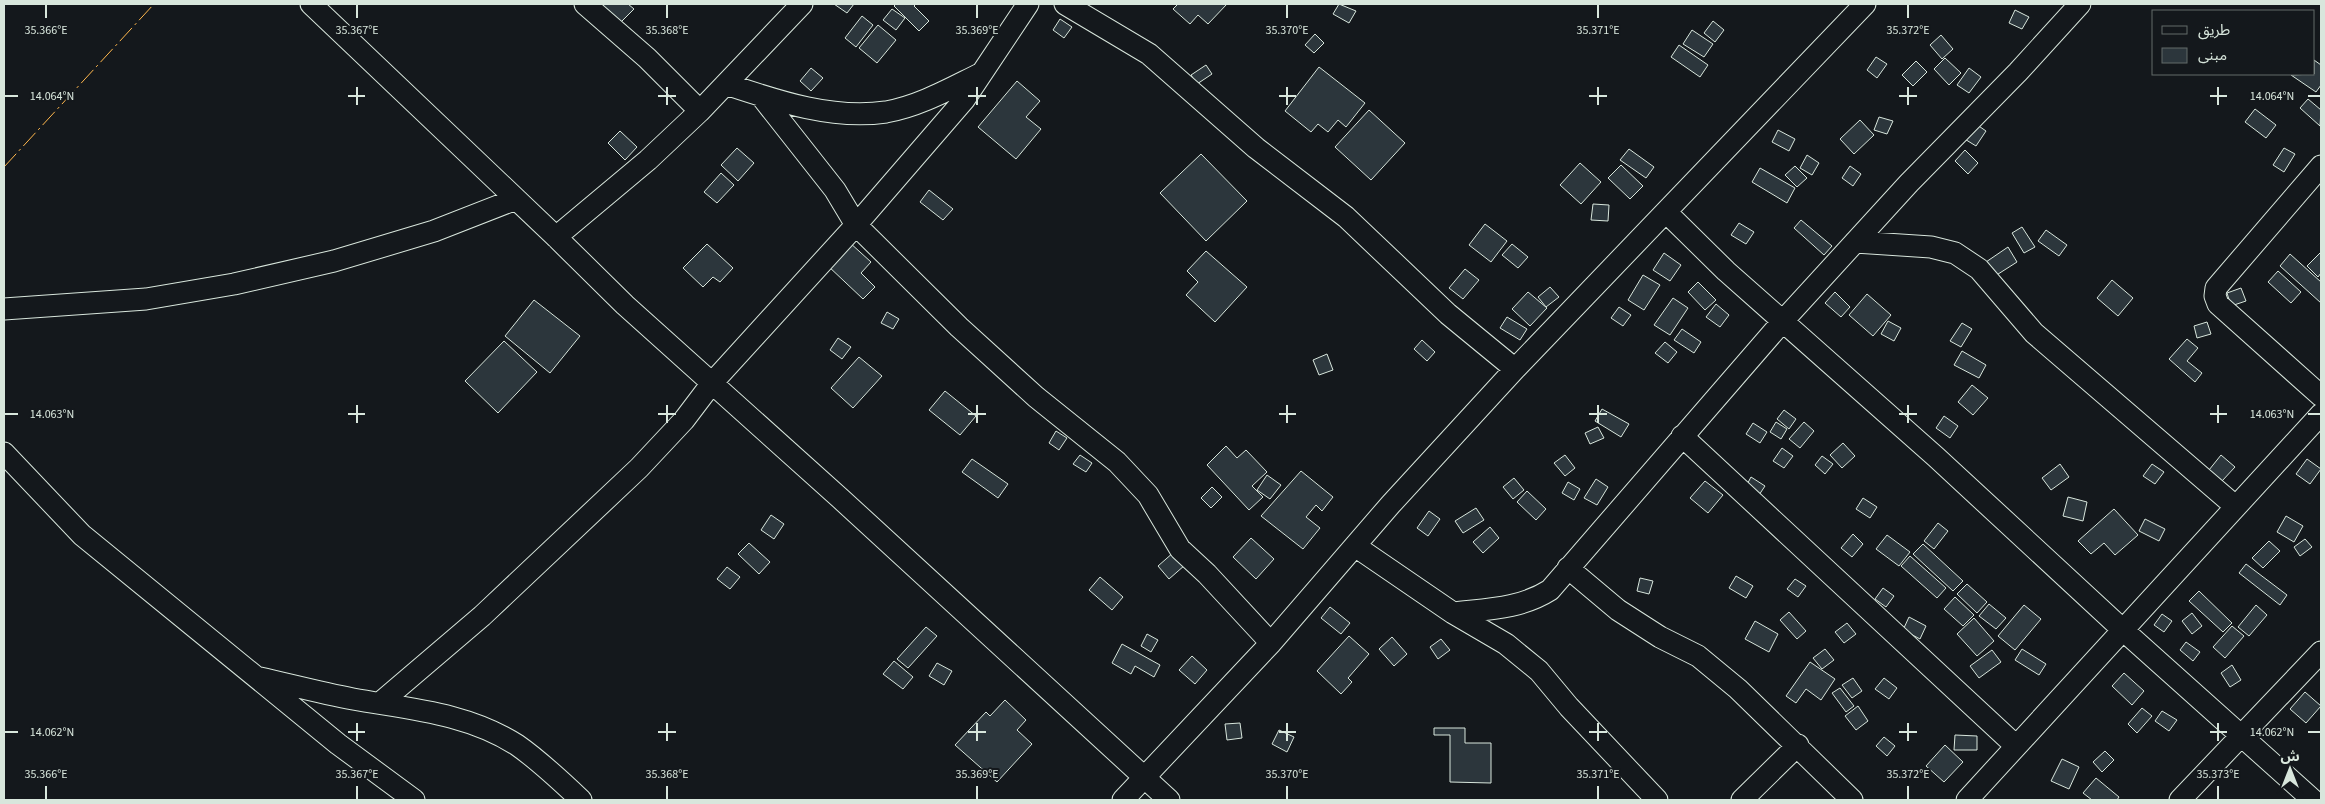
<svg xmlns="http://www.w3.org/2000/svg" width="2325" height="804" viewBox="0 0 2325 804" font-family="'Source Sans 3','Noto Sans Arabic',sans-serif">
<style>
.building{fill:#2c363c;stroke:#d8e6dc}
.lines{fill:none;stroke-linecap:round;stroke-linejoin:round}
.minor-casing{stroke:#d8e6dc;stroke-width:23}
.minor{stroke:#14181c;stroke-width:21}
.power{stroke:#ffb74d;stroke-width:1;stroke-dasharray:18 4 2.5 4;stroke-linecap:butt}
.ticks{fill:none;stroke:#d8e6dc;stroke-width:2}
.ticks-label{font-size:12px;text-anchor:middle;fill:#d8e6dc;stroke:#14181c;stroke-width:4;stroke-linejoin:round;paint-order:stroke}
</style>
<rect width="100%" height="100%" fill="#14181c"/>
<path class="building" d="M604,4H628L634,9L619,24L601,8Z
M834,4H854L847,13Z
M896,4H916L914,6L929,21L919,31L894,6Z
M1178,4H1227L1208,24L1198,15L1190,24L1173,9Z
M1339,4L1356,11L1349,23L1333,14Z
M892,9L905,18L896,30L883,20Z
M2015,10L2029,17L2022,29L2009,23Z
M862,16L873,25L856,47L845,38Z
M1060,19L1072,27L1064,38L1053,30Z
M1713,21L1724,30L1715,42L1704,33Z
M878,25L896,40L877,63L859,48Z
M1692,30L1713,44L1704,57L1683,44Z
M1315,34L1324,43L1314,53L1305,45Z
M1941,35L1953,49L1942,59L1930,45Z
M1679,45L1708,65L1700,77L1671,57Z
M1876,57L1887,64L1877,78L1867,70Z
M1945,58L1961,73L1949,85L1934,69Z
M2314,60L2321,65V85L2316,92L2291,75L2314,74Z
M1916,61L1927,72L1913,86L1902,75Z
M1206,65L1212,74L1197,84L1191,75Z
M1319,67L1365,103L1346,127L1338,120L1328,132L1318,124L1311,132L1285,111Z
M811,68L823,78L811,91L800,81Z
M1969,68L1981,77L1969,93L1957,85Z
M1017,81L1040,101L1026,117L1041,129L1016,159L978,127Z
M2308,99L2321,110L2320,126L2300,108Z
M2255,109L2276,125L2266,138L2245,122Z
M1369,110L1405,143L1371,180L1335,147Z
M1879,117L1893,121L1887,134L1874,130Z
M1860,120L1874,135L1854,154L1840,139Z
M1973,122L1986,131L1976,146L1963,138Z
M1778,130L1795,139L1789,151L1772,142Z
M620,131L637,147L625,160L608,143Z
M737,148L754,163L738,181L721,165Z
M2284,148L2295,154L2284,172L2273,165Z
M1629,149L1654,167L1646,178L1620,160Z
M1965,150L1978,163L1968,174L1955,161Z
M1201,154L1247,201L1206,241L1160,193Z
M1807,155L1819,163L1812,175L1800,168Z
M1580,163L1601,182L1581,204L1560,185Z
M1621,165L1643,186L1630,199L1608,178Z
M1795,166L1807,178L1797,187L1785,175Z
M1850,166L1861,174L1853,186L1842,178Z
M1760,168L1795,188L1787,203L1752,182Z
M721,173L734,185L717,203L704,192Z
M929,190L953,209L943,220L920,202Z
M1593,204L1609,205L1608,221L1591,220Z
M1801,220L1832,246L1824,255L1794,228Z
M1739,223L1754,232L1746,244L1731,235Z
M1485,224L1507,241L1491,262L1469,245Z
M2022,227L2035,247L2024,253L2012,233Z
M2046,230L2067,245L2059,256L2038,241Z
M849,242L871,262L861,273L875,287L863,299L827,265Z
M707,244L733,268L720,282L713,277L703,287L683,268Z
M1512,244L1528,257L1518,268L1502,255Z
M2008,247L2017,262L1995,276L1986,262Z
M1206,251L1247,287L1215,322L1186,295L1198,282L1187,271Z
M2321,252V273L2318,277L2307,266Z
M1664,253L1681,265L1670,281L1653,270Z
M2290,254L2321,282V303L2280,266Z
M1465,269L1479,280L1463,299L1449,288Z
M2278,271L2301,292L2291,303L2268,282Z
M1643,275L1660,285L1644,310L1628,300Z
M2112,280L2133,298L2118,316L2097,298Z
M1698,282L1716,300L1705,310L1688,292Z
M1550,287L1559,297L1546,307L1538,297Z
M2241,288L2246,301L2231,306L2227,293Z
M1528,292L1547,308L1530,326L1512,309Z
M1835,292L1850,307L1841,317L1825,303Z
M1867,294L1891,315L1873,336L1849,315Z
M1673,298L1688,308L1670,335L1654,325Z
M534,300L580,336L550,373L505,336Z
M1716,304L1729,315L1720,327L1706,317Z
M1619,307L1631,315L1623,326L1611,318Z
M887,312L899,319L893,329L881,323Z
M1507,317L1527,329L1520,340L1500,328Z
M1888,321L1901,328L1894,341L1881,334Z
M2207,322L2211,334L2197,338L2194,326Z
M1962,323L1972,329L1961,347L1950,341Z
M1682,329L1701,342L1694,353L1674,340Z
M838,338L851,347L842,359L830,350Z
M2187,339L2198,348L2187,361L2202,373L2195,382L2169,359Z
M1422,340L1435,352L1427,361L1414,349Z
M504,341L537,372L498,413L465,381Z
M1665,342L1677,352L1668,363L1655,353Z
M1962,351L1986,365L1979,378L1954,365Z
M1327,354L1333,370L1319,375L1313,360Z
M859,357L882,376L853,408L831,388Z
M1972,385L1988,398L1973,415L1958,402Z
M945,391L976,416L960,435L929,410Z
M1602,409L1629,424L1621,437L1595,421Z
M1784,410L1796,419L1789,429L1777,419Z
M1944,416L1958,426L1950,438L1936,428Z
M1776,422L1787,429L1781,439L1770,432Z
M1804,422L1814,431L1800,448L1789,439Z
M1753,423L1767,432L1760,443L1746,434Z
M1598,427L1604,438L1590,444L1585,433Z
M1056,431L1067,438L1059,450L1049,443Z
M1843,443L1855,456L1842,468L1830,455Z
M1226,446L1237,458L1246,450L1267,472L1252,486L1263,497L1249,510L1207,465Z
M1782,448L1793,456L1784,468L1773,461Z
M1080,455L1092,463L1086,472L1073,464Z
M1565,455L1575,468L1565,476L1554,463Z
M2221,455L2235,467L2222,481L2209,470Z
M1822,456L1833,464L1825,474L1815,465Z
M972,459L1008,484L998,498L962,472Z
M2307,459L2321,469L2310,484L2296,474Z
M2060,464L2069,477L2051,490L2042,478Z
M2152,464L2164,472L2155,484L2143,476Z
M1301,471L1333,497L1322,511L1316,505L1306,517L1320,528L1303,549L1261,516Z
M1267,475L1281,485L1270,499L1257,490Z
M1751,477L1765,486L1757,498L1744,490Z
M1514,478L1524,490L1513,499L1503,487Z
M1596,479L1608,487L1597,505L1584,498Z
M1705,481L1723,495L1708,513L1690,498Z
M1568,482L1580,489L1574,500L1562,493Z
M1212,487L1222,497L1211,508L1201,498Z
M1527,491L1546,509L1536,520L1517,502Z
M2068,497L2087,502L2083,521L2063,516Z
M1863,498L1877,507L1870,518L1856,509Z
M1476,508L1484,520L1463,533L1455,521Z
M2114,509L2138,535L2115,555L2104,543L2091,554L2078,541Z
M1429,511L1440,519L1428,536L1417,528Z
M771,515L784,524L774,539L761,530Z
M2286,516L2303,526L2294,542L2277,532Z
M2145,519L2165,529L2159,541L2139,531Z
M1938,523L1948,531L1934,549L1924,541Z
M1490,527L1499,538L1483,553L1473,542Z
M1853,534L1863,544L1852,557L1841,548Z
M1887,535L1910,552L1899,566L1876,549Z
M1251,538L1274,559L1256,579L1233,557Z
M2305,539L2312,547L2300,556L2294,547Z
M2269,541L2280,551L2263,568L2252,558Z
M749,543L770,562L759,574L738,554Z
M1923,544L1963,581L1953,591L1913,554Z
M1174,552L1185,565L1169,579L1158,566Z
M1910,556L1946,588L1937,598L1901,566Z
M2246,564L2287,595L2280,605L2239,573Z
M727,567L740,577L730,589L717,579Z
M1736,576L1753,586L1746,598L1729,588Z
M1100,577L1123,597L1112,610L1089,590Z
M1640,578L1653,581L1649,594L1637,591Z
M1795,579L1806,586L1798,597L1787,589Z
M1967,584L1987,602L1977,613L1957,594Z
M1883,588L1894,596L1886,607L1875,599Z
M2199,591L2232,623L2223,632L2189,601Z
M1955,597L1974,615L1963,626L1944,609Z
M1989,604L2006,618L1996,629L1979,616Z
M2024,605L2041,619L2015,650L1998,636Z
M2256,605L2267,615L2249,636L2238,627Z
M1330,607L1350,623L1341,634L1321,618Z
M1789,612L1806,631L1797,639L1780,620Z
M2192,613L2202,626L2192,634L2182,621Z
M2162,614L2172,621L2164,632L2154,625Z
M1909,617L1926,626L1920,639L1903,630Z
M1974,618L1994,641L1977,656L1957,634Z
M1755,621L1778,634L1769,652L1745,639Z
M1847,623L1856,634L1844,643L1835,632Z
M2232,626L2244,636L2225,658L2213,647Z
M926,627L937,636L908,668L897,659Z
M1147,634L1158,640L1151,652L1141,646Z
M1349,636L1369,654L1348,678L1352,682L1341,694L1317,671Z
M1392,637L1407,654L1394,666L1379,649Z
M1441,639L1450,650L1438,659L1430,647Z
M2186,642L2200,652L2193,661L2180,650Z
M1122,644L1160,665L1154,677L1135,666L1131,674L1112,663Z
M1825,649L1834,660L1822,669L1813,658Z
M2022,649L2046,664L2039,675L2015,660Z
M1992,650L2001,662L1979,678L1970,666Z
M1192,656L1207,670L1195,684L1179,670Z
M894,661L913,677L903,689L883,674Z
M1810,662L1835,679L1821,700L1806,689L1796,703L1786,696Z
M937,663L952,671L944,685L929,676Z
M2232,665L2241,680L2230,687L2221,673Z
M2124,673L2144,691L2132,705L2112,686Z
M1853,678L1862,691L1852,698L1842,685Z
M1884,678L1897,688L1889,699L1875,689Z
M1840,688L1854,706L1846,712L1832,693Z
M2305,692L2321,706L2306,723L2290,709Z
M1005,700L1026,720L1017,730L1032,744L997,782L955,745L986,712L990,716Z
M1858,706L1868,721L1856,730L1845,716Z
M2142,708L2152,716L2137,733L2128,724Z
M2162,711L2177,720L2169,731L2155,721Z
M1240,723L1242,738L1227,740L1225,724Z
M1434,728H1465V743H1491V783L1450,782V735H1434Z
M1279,730L1294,737L1287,752L1272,744Z
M1955,735L1977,736V750H1954Z
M1884,737L1895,746L1887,756L1876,746Z
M1945,745L1963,762L1944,782L1926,766Z
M2105,751L2114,760L2102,772L2093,762Z
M2062,759L2079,767L2069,789L2051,781Z
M2096,778L2119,797L2117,800H2092L2083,793Z"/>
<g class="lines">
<defs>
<path id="minor" d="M311,4L556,237L625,305L841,499L1169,800
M585,4L647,58L700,111
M1065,4L1149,54L1256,148L1346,217L1448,314L1515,369
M726,84C777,101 832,120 886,112C920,106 951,88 982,73
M761,96L835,190L856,225L959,327L1036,397L1117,462L1148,495L1180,549L1207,574L1271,643
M2321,166L2216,288L2215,296L2218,304L2321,396
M1666,212L1726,271L1936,457L2123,630L2313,800
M556,237L648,160L700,111L802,4
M1855,242L1931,247L1955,253L1979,269L2034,333L2235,506
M4,309L146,299L234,284L334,261L434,231L516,199
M1682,436L2016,746
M4,453L82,535L338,744L414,800
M1355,546L1453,613L1506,644L1539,671L1569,707L1657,800
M1568,568L1618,610L1660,637L1698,656L1738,689L1852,800
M1453,613C1487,609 1520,609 1550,590L1782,322L1909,183L2018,72L2080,4
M260,678C291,685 322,693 353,699C409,709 467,713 517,745C540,761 561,781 581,800
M380,703L482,616L639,468L684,420L712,383L856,225L964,100L1028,4
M1123,800L1271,643L1391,504L1515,369L1865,4
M1742,800L1798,745
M1967,800L2321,414
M2180,800L2321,652"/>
</defs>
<use href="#minor" class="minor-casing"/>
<use href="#minor" class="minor"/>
<path class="power" d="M4,167L154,4"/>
</g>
<path class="ticks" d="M46,5V18M357,5V18M667,5V18M977,5V18M1287,5V18M1598,5V18M1908,5V18M357,87V105M667,87V105M977,87V105M1287,87V105M1598,87V105M1908,87V105M2218,87V105M5,96H18M348,96H365M658,96H676M968,96H986M1279,96H1296M1589,96H1607M1899,96H1917M2210,96H2227M2308,96H2320M357,405V423M667,405V423M977,405V423M1287,405V423M1598,405V423M1908,405V423M2218,405V423M5,414H18M348,414H365M658,414H676M968,414H986M1279,414H1296M1589,414H1607M1899,414H1917M2210,414H2227M2308,414H2320M357,723V741M667,723V741M977,723V741M1287,723V741M1598,723V741M1908,723V741M2218,723V741M5,732H18M348,732H365M658,732H676M968,732H986M1279,732H1296M1589,732H1607M1899,732H1917M2210,732H2227M2308,732H2320M46,786V799M357,786V799M667,786V799M977,786V799M1287,786V799M1598,786V799M1908,786V799M2218,786V799"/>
<g class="ticks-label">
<text x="46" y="34">35.366°E</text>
<text x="357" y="34">35.367°E</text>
<text x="667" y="34">35.368°E</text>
<text x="977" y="34">35.369°E</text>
<text x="1287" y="34">35.370°E</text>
<text x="1598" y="34">35.371°E</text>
<text x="1908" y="34">35.372°E</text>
<text x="52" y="100">14.064°N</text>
<text x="2272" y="100">14.064°N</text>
<text x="52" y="418">14.063°N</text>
<text x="2272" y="418">14.063°N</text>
<text x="52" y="736">14.062°N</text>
<text x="2272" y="736">14.062°N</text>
<text x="46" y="778">35.366°E</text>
<text x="357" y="778">35.367°E</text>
<text x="667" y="778">35.368°E</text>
<text x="977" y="778">35.369°E</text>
<text x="1287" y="778">35.370°E</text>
<text x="1598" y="778">35.371°E</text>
<text x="1908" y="778">35.372°E</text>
<text x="2218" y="778">35.373°E</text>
</g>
<rect width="2325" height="804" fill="none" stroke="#d8e6dc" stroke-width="10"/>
<rect x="2152" y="10" width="162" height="65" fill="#14181c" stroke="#626a69"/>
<rect x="2162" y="26" width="25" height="8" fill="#14181c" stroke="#626a69"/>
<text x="2198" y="35" font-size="15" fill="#d8e6dc">طريق</text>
<rect x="2162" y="48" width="25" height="15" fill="#2c363c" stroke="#626a69"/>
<text x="2198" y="60" font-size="15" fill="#d8e6dc">مبنى</text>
<g transform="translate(2290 769)" stroke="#14181c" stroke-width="4" paint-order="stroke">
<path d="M0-4L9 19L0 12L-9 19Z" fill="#d8e6dc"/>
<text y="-8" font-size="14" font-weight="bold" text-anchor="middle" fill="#d8e6dc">ش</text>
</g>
</svg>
